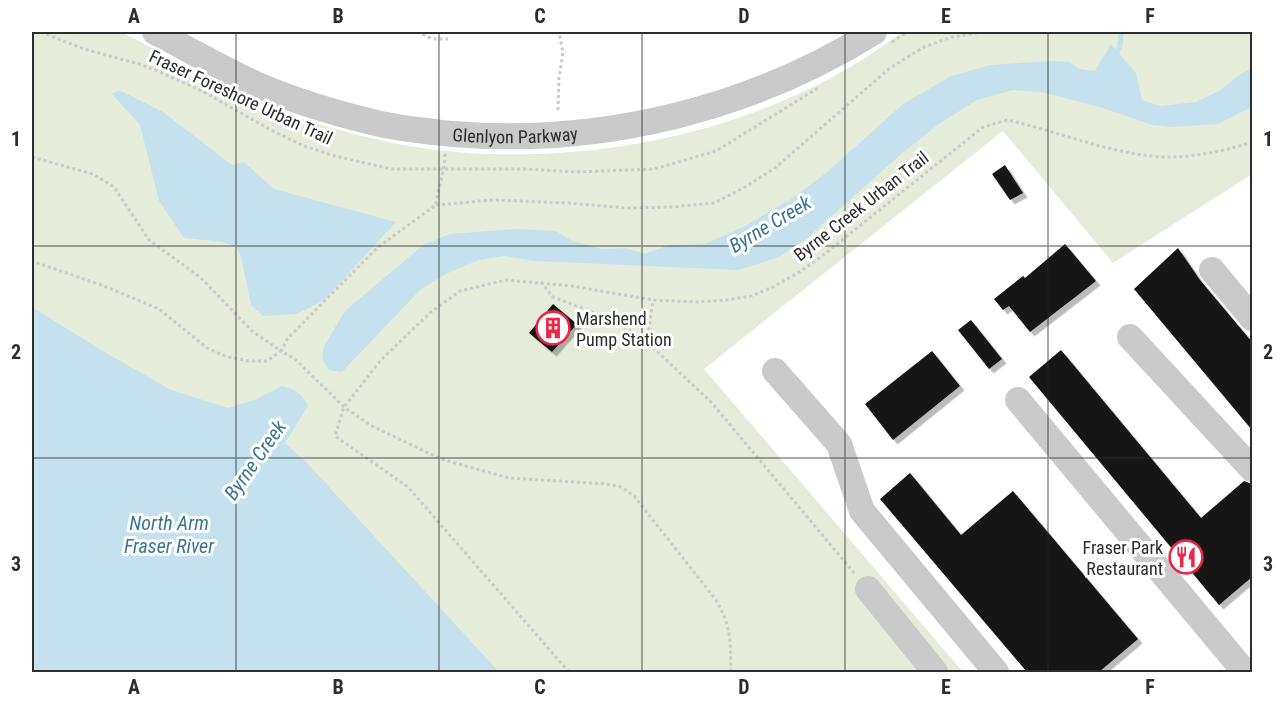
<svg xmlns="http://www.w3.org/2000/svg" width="1284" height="704" viewBox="0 0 1284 704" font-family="'Roboto Condensed',sans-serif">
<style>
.green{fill:#e5ecda}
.water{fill:#c5e1ed}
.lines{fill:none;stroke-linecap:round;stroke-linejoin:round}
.stream{stroke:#c5e1ed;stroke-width:5}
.building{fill:#141414;filter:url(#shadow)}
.path{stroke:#cacaca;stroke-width:3;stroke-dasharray:3 3;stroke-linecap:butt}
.minor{stroke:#cacaca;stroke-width:26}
.grid{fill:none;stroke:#2d2d2d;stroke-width:1.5;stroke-opacity:0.55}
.labels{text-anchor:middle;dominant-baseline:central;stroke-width:6;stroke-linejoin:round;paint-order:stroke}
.street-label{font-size:18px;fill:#2d2d2d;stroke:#fff}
.poi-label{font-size:18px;fill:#2d2d2d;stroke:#fff;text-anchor:start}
.water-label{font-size:20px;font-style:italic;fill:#387793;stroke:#fff}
.neatline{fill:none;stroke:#2d2d2d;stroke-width:2}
.grid-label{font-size:20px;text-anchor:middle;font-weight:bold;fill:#2d2d2d}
</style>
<defs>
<filter id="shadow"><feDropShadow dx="4.5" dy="4.5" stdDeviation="0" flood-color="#0004"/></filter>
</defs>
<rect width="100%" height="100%" fill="#fff"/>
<path class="green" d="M32,32C53,32 75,32 96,32C103,32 113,30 119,32C133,36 159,53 172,60C195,72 218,87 242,97C256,103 271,107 285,113C341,132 397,147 456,152C608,165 780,126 902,32H1252V174L1113,263L1003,131L704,369L963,672H438L240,450L32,363Z"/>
<path class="water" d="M1111,44L1136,73L1142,100L1160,106L1196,102L1221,90L1239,75L1252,68V107L1218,124L1173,127L1152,125L1103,108L1042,92L1013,90L977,100L939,124L900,155L806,239L779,257L739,270L535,261L504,256L479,260L448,273L421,289L342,372L329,370L322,358L324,346L345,311L423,245L450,234L518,229L556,231L572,241L602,249L625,248L645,254L669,245L705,244L743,227L790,200L826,173L903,104L951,76L990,65L1051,61L1070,62L1079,69L1095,71Z
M119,90L163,112L232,165L244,162L274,189L396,222L323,301L297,314L263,316L251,305L241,257L237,248L224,242L184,238L159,201L140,125L112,94Z
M32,307L101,350L171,390L228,408L254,400L282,386C295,389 303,394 308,406L285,443L307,463L499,672H32Z"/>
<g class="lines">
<path class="stream" d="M1115,59L1120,45L1121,32"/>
</g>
<path class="building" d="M1005,165L1023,193L1010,200L992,174Z
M1065,244L1096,281L1030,332L1009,306L1003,310L994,299L1023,276L1025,278Z
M1178,248L1200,280L1252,342V430L1134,289Z
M553,304L577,324L552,352L529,333Z
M971,320L1002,359L989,369L958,330Z
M1061,350L1201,518L1244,481L1252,484V577L1219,605L1029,377Z
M932,351L960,386L893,440L865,404Z
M910,473L961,535L1013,491L1138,639L1099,672H1027L880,499Z"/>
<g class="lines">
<path class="path" d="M41,32L84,49L139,64L160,72L202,91L269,129L304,146L335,156L391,169H526L576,172L654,169L716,151L818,88
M417,32L433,39H448
M892,42L907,32
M558,110L559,78L563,53L559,32
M445,154C445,171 438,188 436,205L378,247L288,338L281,351L295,359L344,407L372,426L441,459L509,478L607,484L621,487L634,496L716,600C732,627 730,642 731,672
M32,157L93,174L114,187L149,240L200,277L252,331L281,351L267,361H248L225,356L207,348L159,309L104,286L32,261
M436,205L493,200L568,203L628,208L672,207L714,203L745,187L775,168L890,68L924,47L952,37L983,32
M541,282L553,297L616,321L647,342L711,402L855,574
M647,342L653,300
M569,672L408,487L335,436L344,407L381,360L431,312L460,291L506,280L572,286L653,300L696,302L727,300L751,296L773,287L801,271L826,253L983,127L1007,120C1058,131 1115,156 1167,157C1196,157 1225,151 1252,142"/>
<g class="minor">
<path id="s1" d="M155,32C190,50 224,70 260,86C295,101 335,113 372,122C399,129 426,131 453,134C600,146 749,110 874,32"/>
<path d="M1212,270L1252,318"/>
<path d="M1130,337L1252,469"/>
<path d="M775,371L839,444L862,511L996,672"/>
<path d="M1018,400L1244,671"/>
<path d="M868,589L935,672"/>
</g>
</g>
<path class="grid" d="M236,32V672M439,32V672M642,32V672M845,32V672M1048,32V672M32,246H1252M32,458H1252"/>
<defs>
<symbol id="building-ring" viewBox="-11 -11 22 22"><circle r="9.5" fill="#fff" stroke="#ee2646" stroke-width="1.5"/><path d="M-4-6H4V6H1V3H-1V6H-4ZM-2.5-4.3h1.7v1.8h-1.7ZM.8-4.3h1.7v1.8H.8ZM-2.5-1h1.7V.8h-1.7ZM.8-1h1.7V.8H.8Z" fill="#ee2646"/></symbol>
<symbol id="restaurant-ring" viewBox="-11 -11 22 22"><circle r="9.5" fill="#fff" stroke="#ee2646" stroke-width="1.5"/><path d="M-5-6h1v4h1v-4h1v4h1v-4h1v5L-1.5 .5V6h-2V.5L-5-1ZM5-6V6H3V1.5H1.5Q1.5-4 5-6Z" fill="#ee2646"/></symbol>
</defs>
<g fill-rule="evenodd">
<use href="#building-ring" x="534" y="309" width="38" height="38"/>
<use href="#restaurant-ring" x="1167" y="538" width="38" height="38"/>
</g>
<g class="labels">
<g class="street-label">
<text transform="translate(241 97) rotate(25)">Fraser Foreshore Urban Trail</text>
<text stroke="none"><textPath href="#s1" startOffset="380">Glenlyon Parkway</textPath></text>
<text transform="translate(861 206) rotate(-38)">Byrne Creek Urban Trail</text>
</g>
<g class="poi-label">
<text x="576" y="318">Marshend<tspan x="576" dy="21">Pump Station</tspan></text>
<text x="1163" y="547" text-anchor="end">Fraser Park<tspan x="1163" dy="21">Restaurant</tspan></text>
</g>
<g class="water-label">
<text transform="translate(770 224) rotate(-31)">Byrne Creek</text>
<text transform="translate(255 460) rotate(-55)">Byrne Creek</text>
<text x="169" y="523">North Arm<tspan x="169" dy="23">Fraser River</tspan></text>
</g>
</g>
<rect width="1284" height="704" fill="none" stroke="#ffffff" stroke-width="66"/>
<rect x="33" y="33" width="1218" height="638" class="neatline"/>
<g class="grid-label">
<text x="134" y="23">A</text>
<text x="338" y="23">B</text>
<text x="540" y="23">C</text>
<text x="744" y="23">D</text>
<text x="946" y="23">E</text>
<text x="1150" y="23">F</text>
<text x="16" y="146">1</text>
<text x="1268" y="146">1</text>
<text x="16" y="359">2</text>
<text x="1268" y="359">2</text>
<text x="16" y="571">3</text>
<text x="1268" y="571">3</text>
<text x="134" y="694">A</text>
<text x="338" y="694">B</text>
<text x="540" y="694">C</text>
<text x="744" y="694">D</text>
<text x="946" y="694">E</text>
<text x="1150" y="694">F</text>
</g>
</svg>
